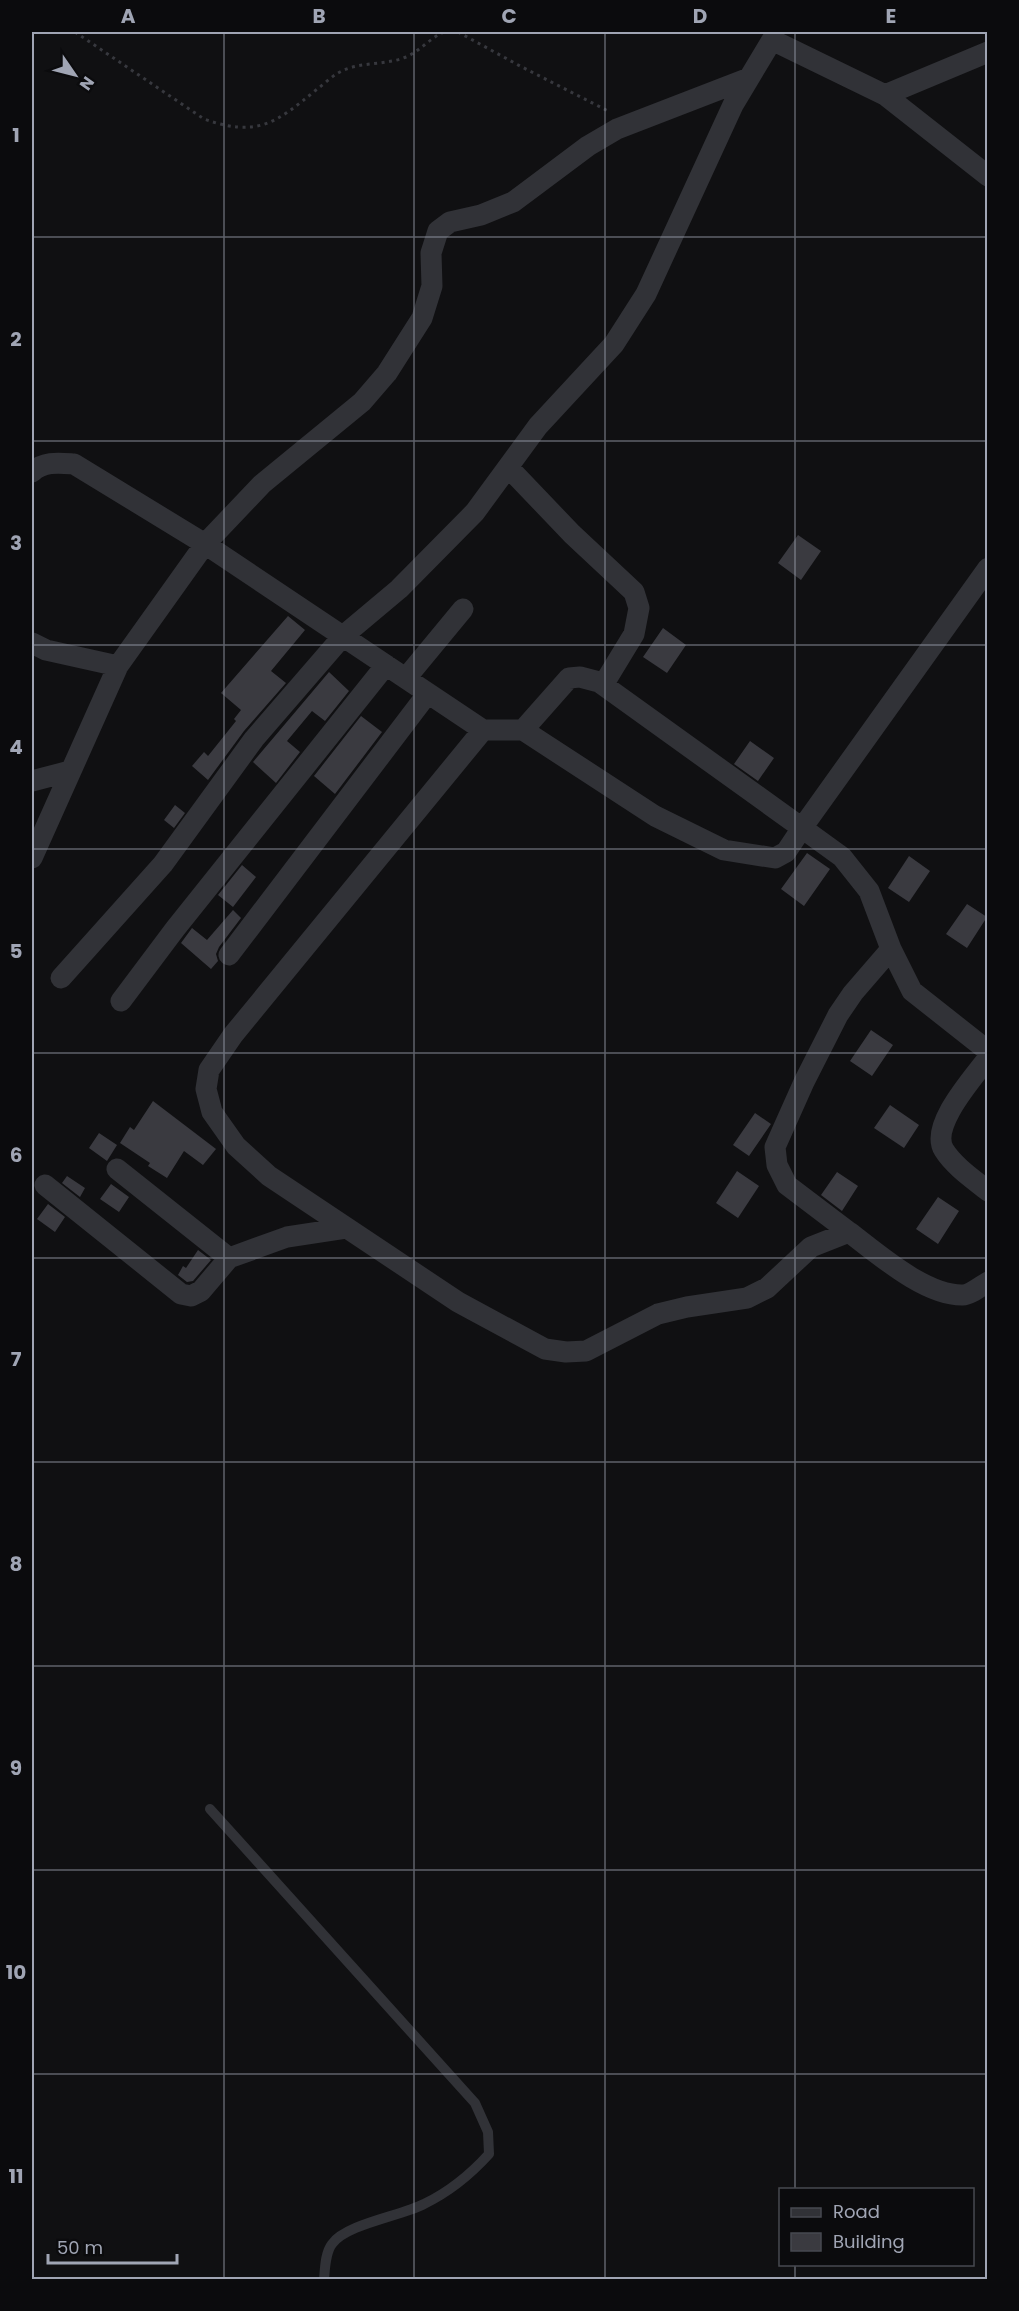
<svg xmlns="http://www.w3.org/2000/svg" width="1019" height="2311" viewBox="0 0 1019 2311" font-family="Poppins,sans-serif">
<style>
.building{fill:#3a3a40}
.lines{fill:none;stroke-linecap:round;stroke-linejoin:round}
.path{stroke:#37383e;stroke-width:3;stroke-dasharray:3 4.5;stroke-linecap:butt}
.service{stroke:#313237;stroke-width:10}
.minor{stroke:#313237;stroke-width:21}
.grid{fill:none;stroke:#a0a5b4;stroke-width:1.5;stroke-opacity:0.55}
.neatline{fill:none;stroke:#a0a5b4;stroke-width:2}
.grid-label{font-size:20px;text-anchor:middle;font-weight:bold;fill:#a0a5b4}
</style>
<rect width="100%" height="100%" fill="#101012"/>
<path class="building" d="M798,535L821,551L801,580L778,563Z
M288,616L305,630L271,671L286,683L244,731L208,780L192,766L204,752L208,756L236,721L234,719L241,710L221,693Z
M663,628L686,645L667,673L643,657Z
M329,672L349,691L325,721L312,711L287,741L300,752L276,783L253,762Z
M361,716L382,732L335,794L314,776Z
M750,741L774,758L758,781L734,764Z
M175,805L185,813L174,828L164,820Z
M807,853L830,869L804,906L781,889Z
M909,856L930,871L909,902L888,888Z
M242,865L256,877L233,907L218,895Z
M967,904L987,917L967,948L946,934Z
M233,910L241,918L219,947L216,954L218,961L211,969L181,943L192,928L207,940Z
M871,1030L893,1045L872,1076L850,1061Z
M153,1101L216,1149L203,1165L184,1151L167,1178L148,1166L150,1163L120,1143L130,1127L134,1130Z
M890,1105L919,1125L904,1148L874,1128Z
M755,1113L771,1124L749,1156L733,1145Z
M99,1133L117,1145L107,1161L89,1148Z
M737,1171L759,1186L738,1218L716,1203Z
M837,1172L858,1186L842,1211L821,1195Z
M67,1176L85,1188L80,1197L62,1183Z
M111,1184L129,1197L119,1212L100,1199Z
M938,1197L959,1211L938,1244L916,1229Z
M48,1204L65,1217L55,1232L37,1219Z
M198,1250L211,1260L193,1281L187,1282L178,1275L183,1266L186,1268Z"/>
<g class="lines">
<path class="path" d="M75,32L204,119C257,138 276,123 316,90C323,85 331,77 338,73C358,61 384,66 406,57C420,51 430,38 444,32
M458,32L520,66L610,112"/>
<path class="service" d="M210,1809L475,2103L488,2132L489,2154C470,2175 449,2192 424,2204C401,2216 346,2224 332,2244C325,2253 325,2269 324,2280"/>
<path class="minor" d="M885,95L988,176
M508,467L572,534L634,592L639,608L634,634L603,685
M32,472C44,461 59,463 74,464L205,544L483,730H523L569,678L580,677L599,682L802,828L988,568
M32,643L46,650L118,666
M406,678L463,609
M483,730L233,1035L209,1070L206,1089L212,1112L236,1146L269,1176L458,1302L545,1349L566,1352L586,1351L658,1314L687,1307L747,1298L767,1288L811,1247L849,1232C877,1253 925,1296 963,1295C970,1295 981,1286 988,1282
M523,730L655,816L724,850L775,858L786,852L802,828L842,857L869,891L891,949L912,991L988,1051
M32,781L70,771
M32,858L118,666L205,544L262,484L362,402L387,373L422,318L432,286L431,253L438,231L450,222L481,215L513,202L588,146L617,129L749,78
M229,955L428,693
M61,978L163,864L254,739L343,636L399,589L475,512L538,426L614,344L646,294L733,105L772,40L885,95L988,52
M121,1001L175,929L386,665
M988,1058C974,1077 929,1126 944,1150C954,1166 973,1179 988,1191
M117,1169L229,1258L287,1237L346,1228
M45,1185L181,1294L191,1296L201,1291L229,1258
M849,1232L787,1185L777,1165L775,1147L804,1082L838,1015L853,993L891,949"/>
</g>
<path class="grid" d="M224,32V2280M414,32V2280M605,32V2280M795,32V2190M32,237H988M32,441H988M32,645H988M32,849H988M32,1053H988M32,1258H988M32,1462H988M32,1666H988M32,1870H988M32,2074H988M795,2264V2280"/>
<rect width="1019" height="2311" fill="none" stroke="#0b0b0d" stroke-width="66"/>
<rect x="779" y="2188" width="195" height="78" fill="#0b0b0d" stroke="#474950" stroke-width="1.5"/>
<rect x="791" y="2208" width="30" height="9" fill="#313237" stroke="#474950" stroke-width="1.5"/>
<text x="833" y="2218" font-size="18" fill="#a0a5b4">Road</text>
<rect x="791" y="2233" width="30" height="18" fill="#3a3a40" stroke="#474950" stroke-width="1.5"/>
<text x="833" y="2248" font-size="18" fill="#a0a5b4">Building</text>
<g transform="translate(75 75) rotate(125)" stroke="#0b0b0d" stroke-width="4.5" paint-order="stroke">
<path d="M0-4.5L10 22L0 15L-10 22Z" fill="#a0a5b4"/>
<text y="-9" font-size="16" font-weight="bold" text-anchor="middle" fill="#a0a5b4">N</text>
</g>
<path d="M48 2254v9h129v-9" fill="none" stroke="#a0a5b4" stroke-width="3"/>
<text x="57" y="2254" font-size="18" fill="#a0a5b4" stroke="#0b0b0d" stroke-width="4.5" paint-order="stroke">50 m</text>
<rect x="33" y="33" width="953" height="2245" class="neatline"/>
<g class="grid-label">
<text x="128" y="23">A</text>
<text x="319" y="23">B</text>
<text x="509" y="23">C</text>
<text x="700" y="23">D</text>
<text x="891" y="23">E</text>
<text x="16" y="142">1</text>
<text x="16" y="346">2</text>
<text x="16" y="550">3</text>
<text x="16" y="754">4</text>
<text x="16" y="958">5</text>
<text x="16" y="1162">6</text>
<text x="16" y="1366">7</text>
<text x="16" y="1571">8</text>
<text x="16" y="1775">9</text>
<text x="16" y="1979">10</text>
<text x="16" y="2183">11</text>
</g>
</svg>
